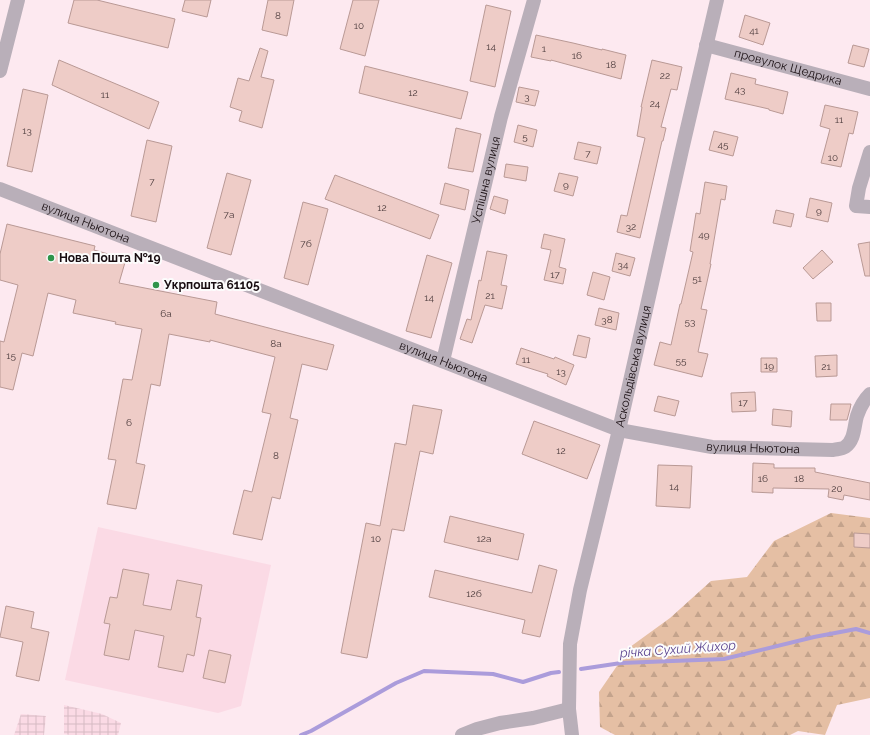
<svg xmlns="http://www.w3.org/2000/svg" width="870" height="735" viewBox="0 0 870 735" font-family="Raleway,sans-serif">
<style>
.built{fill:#fbdae5}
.industrial{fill:url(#industrial-grid)}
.forest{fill:url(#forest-firs)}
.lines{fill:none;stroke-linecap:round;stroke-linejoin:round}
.stream{stroke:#ab9cdb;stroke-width:4}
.building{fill:#eeccc7;stroke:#b99995}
.minor{stroke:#b9afb9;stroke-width:14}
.poi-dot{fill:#2f944a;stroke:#fcfcfc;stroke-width:1.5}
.labels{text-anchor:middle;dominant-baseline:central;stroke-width:4;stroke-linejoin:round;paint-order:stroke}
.number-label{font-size:10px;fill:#4e3d3e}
.street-label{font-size:12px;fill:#180d11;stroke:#fcfcfc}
.poi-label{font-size:12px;font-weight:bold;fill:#180d11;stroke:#fcfcfc;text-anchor:start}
.water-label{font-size:13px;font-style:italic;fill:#5a438f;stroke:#fcfcfc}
</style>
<defs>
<pattern id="industrial-grid" width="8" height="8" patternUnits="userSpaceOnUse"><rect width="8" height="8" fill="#fbdae5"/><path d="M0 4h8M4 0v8" fill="none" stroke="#d6bac3"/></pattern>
<pattern id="forest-firs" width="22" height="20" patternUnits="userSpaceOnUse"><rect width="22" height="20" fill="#e5bfa4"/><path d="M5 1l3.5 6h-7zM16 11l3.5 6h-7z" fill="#c4a38c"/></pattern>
</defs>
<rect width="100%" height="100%" fill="#fde9f0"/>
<path class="built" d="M98,527L271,565L241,706L218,713L65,680Z"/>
<path class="industrial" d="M64,705L102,714L121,723L118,735H70L64,734Z
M21,714L46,716L44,735H14Z"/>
<path class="forest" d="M831,513L870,518V698L837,705L825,735L798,731L790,735H615L600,727L599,692L630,647L670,618L711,581L747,577L774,541Z"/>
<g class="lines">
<path class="stream" d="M581,669L621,663L724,659L814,637L856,629L870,633
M301,735L311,731L396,683L424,671L493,674L523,682L551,673L559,672"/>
</g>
<path class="building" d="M74,0H97L175,19L168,48L68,23Z
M185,0H211L207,17L182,11Z
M268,0H294L287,36L262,30Z
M353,0H379L365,56L340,49Z
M486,5L511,11L495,87L470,81Z
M745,15L770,23L763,45L739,37Z
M536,35L573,43L602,50V49L626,55L621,79L551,60V61L531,57Z
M853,45L869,49L864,67L848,63Z
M260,48L268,51L261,77L274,80L262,128L239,121L242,111L230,107L238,78L249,81Z
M59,60L159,102L149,129L52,85Z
M652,60L682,67L677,90L671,89L661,127L666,128L663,141H662L640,238L617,232L621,215L627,216L645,138L637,136L642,107H641Z
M365,66L468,92L461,119L359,93Z
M731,73L756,79L755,84L788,92L783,114L769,110V109L725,99Z
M519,87L539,91L535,106L516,102Z
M23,89L48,95L32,172L7,166Z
M825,105L858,112L853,134L849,133L841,167L821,163L830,129L820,126Z
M518,125L537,130L533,147L514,142Z
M456,128L481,134L473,172L448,168Z
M714,131L738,137L733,156L709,150Z
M147,140L172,146L156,222L131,216Z
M578,142L601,147L597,164L574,159Z
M506,164L528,167L526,181L504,177Z
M227,173L251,180L231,255L207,248Z
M559,173L578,177L573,196L554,191Z
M335,175L439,215L430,239L325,199Z
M705,182L727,186L725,200L721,199L710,264H711L701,309L707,310L698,352L708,354L702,377L654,365L660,342L671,345L680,304H681L693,252L690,251L696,213L700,214Z
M445,183L469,190L465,210L440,204Z
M494,196L508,200L505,214L490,209Z
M810,198L832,203L828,222L806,217Z
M303,202L328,209L308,285L284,278Z
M776,210L794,214L791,227L773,223Z
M7,224L95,246L94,250L126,259L119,283L217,302L215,314L334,345L327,370L302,364L290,418L298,420L280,499L272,497L262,540L233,534L244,490L252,492L271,414L262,412L275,357L210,340V342L169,334L160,386L151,384L136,463L145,465L136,509L107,504L116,460L108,459L123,379L132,380L142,329L115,324L116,322L73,313L76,300L48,293L33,356L22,353L13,390L0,387V341L4,342L18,285L0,280V254Z
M544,234L565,239L559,267L566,269L563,284L544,280L551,250L541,248Z
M870,242V276H865L858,244Z
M822,250L833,262L813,279L803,268Z
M487,251L507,255L501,285L507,286L502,309L485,305L472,343L460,339L467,319L471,320L479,280L481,281Z
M616,253L635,258L630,276L612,271Z
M427,255L452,263L431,338L406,331Z
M593,272L610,277L604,300L587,295Z
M816,303H831V321H817Z
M599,308L619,313L616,330L595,325Z
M578,335L590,338L586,358L573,355Z
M521,348L554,359L555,357L574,365L566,385L547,376L548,374L516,364Z
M837,355V376L816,377L815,356Z
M761,358H777V372H761Z
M755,392L756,411L732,412L731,393Z
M658,396L679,401L675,416L654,411Z
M831,404H851L850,409L847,420H830Z
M413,405L442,410L433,454L420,451L404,531L392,529L367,658L341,653L366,523L380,526L395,443L406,445Z
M773,409L792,411L791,427L772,425Z
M534,421L600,445L587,479L522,454Z
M753,463L774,464V468H815V472L870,483V500L844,495L843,500L828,497L829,489L773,488V493L752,492Z
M658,465L692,466L690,508L656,506Z
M450,516L524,534L518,560L444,542Z
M854,533L870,534V548L854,547Z
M539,565L557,570L540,637L522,633L525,620L429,597L435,570L532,593Z
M123,569L149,574L143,605L171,610L177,580L202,585L196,617L201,618L194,656L187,654L183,672L158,667L164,636L135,630L129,660L104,655L110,624L104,623L110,597L117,598Z
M6,606L34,612L31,628L49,632L39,681L16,676L23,642L0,637Z
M209,650L231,655L225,683L203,678Z"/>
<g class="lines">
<g class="minor">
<path id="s1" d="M706,45L870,89"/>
<path d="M0,71L18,0"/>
<path d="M870,152L859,188L856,206L870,207"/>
<path id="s2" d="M0,189L619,430L712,447L833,450C837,449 842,449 845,447C855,440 854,426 857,416C860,407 864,400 870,394"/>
<path id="s3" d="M443,361L501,117L534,0"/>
<path d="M462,735L477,729L500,723L533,718L569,709"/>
<path id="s4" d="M572,735L569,709L570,644L580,590L619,430L682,150L717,0"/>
</g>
</g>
<g class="poi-dot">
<circle cx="51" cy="258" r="4"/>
<circle cx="156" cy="285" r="4"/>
</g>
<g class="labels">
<g class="number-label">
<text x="278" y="15">8</text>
<text x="359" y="25">10</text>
<text x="754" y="30">41</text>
<text x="491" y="46">14</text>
<text x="544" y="48">1</text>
<text x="577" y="55">16</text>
<text x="611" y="64">18</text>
<text x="665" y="75">22</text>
<text x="740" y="89">43</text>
<text x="413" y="92">12</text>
<text x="105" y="94">11</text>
<text x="527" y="96">3</text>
<text x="655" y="103">24</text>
<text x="839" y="119">11</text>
<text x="27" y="130">13</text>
<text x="525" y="136">5</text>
<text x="723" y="144">45</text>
<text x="588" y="153">7</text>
<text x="833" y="157">10</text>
<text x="152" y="181">7</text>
<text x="566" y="184">9</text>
<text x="382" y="207">12</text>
<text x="819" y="210">9</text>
<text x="229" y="214">7а</text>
<text x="631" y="226">32</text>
<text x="704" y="234">49</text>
<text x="306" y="243">7б</text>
<text x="623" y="264">34</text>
<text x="555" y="274">17</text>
<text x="697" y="278">51</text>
<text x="490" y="295">21</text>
<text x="429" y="297">14</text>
<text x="166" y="313">6a</text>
<text x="607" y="319">38</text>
<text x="690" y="321">53</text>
<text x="276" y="343">8а</text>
<text x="11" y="355">15</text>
<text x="526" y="359">11</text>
<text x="681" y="360">55</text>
<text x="769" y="365">19</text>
<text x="826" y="366">21</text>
<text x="561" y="371">13</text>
<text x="743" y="402">17</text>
<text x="129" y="422">6</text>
<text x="561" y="450">12</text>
<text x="276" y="455">8</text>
<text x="763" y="478">16</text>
<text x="799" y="478">18</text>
<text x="674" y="486">14</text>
<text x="837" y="488">20</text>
<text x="376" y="538">10</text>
<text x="484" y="538">12а</text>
<text x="474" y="593">12б</text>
</g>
<g class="street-label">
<text stroke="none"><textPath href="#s1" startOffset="85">провулок Щедрика</textPath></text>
<text stroke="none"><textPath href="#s3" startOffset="186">Успішна вулиця</textPath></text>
<text stroke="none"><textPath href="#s2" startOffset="92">вулиця Ньютона</textPath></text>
<text stroke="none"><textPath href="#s2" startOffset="476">вулиця Ньютона</textPath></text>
<text stroke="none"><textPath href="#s4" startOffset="376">Аскольдівська вулиця</textPath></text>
<text stroke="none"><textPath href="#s2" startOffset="800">вулиця Ньютона</textPath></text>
</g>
<g class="poi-label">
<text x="59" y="258">Нова Пошта №19</text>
<text x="164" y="285">Укрпошта 61105</text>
</g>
<g class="water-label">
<text transform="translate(678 649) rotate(-4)">річка Сухий Жихор</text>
</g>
</g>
</svg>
